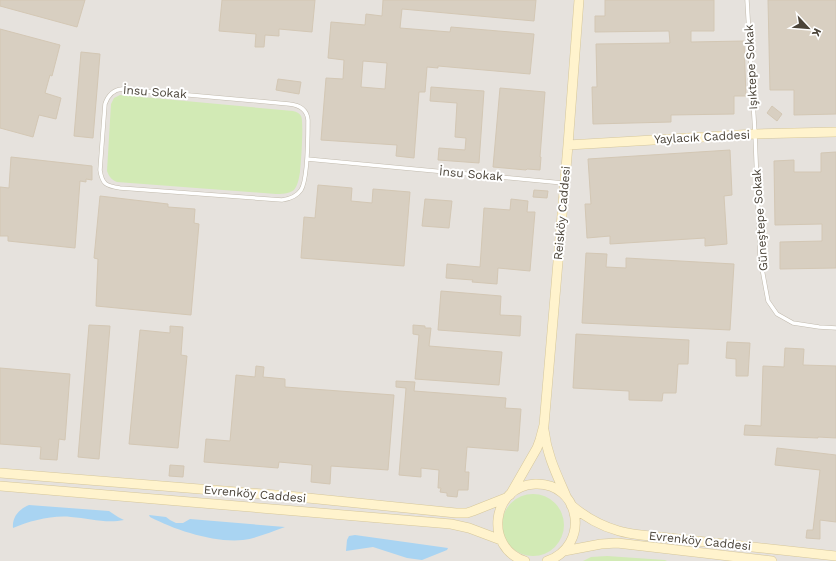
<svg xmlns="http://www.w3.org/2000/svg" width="836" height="561" viewBox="0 0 836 561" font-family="'Work Sans',sans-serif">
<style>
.industrial{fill:#e6e2dd}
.green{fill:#d2eab5}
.water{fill:#a9d4f2}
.building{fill:#d8cfc1;stroke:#d3c7b4;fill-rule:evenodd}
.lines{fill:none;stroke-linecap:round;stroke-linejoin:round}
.lane-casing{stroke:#c2bbae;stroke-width:4.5}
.secondary-casing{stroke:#d6c79b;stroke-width:10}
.lane{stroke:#fff;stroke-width:3.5}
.secondary{stroke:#fff3cd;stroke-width:9}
.labels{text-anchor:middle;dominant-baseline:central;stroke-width:4;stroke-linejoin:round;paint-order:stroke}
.street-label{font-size:12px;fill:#4b4439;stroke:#fff}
</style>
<rect width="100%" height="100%" fill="#f6f3ec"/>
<path class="industrial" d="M0,0H836V561H0Z"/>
<path class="green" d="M120,95L293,111C297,112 299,113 301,116C304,121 301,164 300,172C299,178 298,185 294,190C289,194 281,194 276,194L117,182C112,180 109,177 107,171L111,104L114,98Z
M502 525a31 31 0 1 1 62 0a31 31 0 1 1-62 0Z
M607,556L665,560L667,561H583L591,557Z"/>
<path class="water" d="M29,505L109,511L118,517L124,520C106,524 89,518 71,517C52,515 30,521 13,528C12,517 19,509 29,505Z
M149,515L166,517L170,520L176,523H183L190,519L285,527C271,532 257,538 243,540C214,543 175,530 150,517Z
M355,535L448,548L447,550L422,560L407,558L373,547L346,551L347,540L349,536Z"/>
<path class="building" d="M0,0H85L77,27L0,6Z
M222,0H315L312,32L279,29V36L265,35L264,47H255L256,34L219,31Z
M383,0H536L534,21L402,9L400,28L450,32L451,27L534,34L530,74L438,66V68L427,67L425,92H419L414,158L396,156L397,145L321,140L326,78L343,79L344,60L328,58L331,22L365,25L366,14L382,16ZM363,61L387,63L385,89L361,87Z
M605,0H714V31H691V42L744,41L746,96H734V114L671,115V122L593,124L592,87H597L596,44L670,43L669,31L595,32V16H605Z
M768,0H836V114L794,115V90H770Z
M0,29L60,45L52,76L50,75L45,93L61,98L56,119L39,115L33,137L0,128Z
M81,52L100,54L93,138L74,136Z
M278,79L301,82L299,94L276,90Z
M431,87L484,91L479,163L438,160L439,148L465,150L466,138L455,137L457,103L430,101Z
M500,88L545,92L540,157H541L540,170L527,169L526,170L493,167Z
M772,106L782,114L777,121L767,113Z
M730,150L732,195L724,196L727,244L705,246V238L610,244V236L587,238L585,204H591L588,159Z
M836,152V268L780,269V242L822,241V224L775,225L774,161L794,160V172H821V153Z
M11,157L92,166V180L86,179V182L80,181L75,248L8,241V236H0V187L9,188Z
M318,185L352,188L351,201L372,203L373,189L410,192L404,266L301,258L304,217L315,218Z
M534,190L548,191L547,198L533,197Z
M100,196L168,204V207L195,209L194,223L199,224L191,315L96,306L98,259L94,258Z
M425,199L452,201L449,228L422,226Z
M511,199L528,201L527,212H535L530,271L498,268L497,284L472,282L473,280L446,278L447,264L480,267L484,208L510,210Z
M586,253L607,254L606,267L626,268V258L734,264L730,330L582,323Z
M441,291L501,296L500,315L521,316L520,336L438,330Z
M89,325L110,326L99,459L78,457Z
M413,325L425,326V328H431L429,346L502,352L499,385L415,379L419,335L413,334Z
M170,326L183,327L181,355L187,356L178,448L129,444L140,330L170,333Z
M576,334L689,340L688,364H678L676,393H663L662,401L629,400V391L573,388Z
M727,342L750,343L748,376H736V359L726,358Z
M785,348L804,349L803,365L836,366V438L818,437V438L744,435L745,425L761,426L763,366L784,367Z
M256,366L264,367L263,377L285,379V387L394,395L388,470L331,466L330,484L311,482L312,465L279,462L278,468L204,462L206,439L230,441L236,375L255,377Z
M0,368L70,374L65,440L59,439L57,460L40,459L41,447L0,444Z
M396,381L415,382L414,391L506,398L505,408L521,409L518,451L467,447L465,472H469L468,490H458L457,497L447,496V493L440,492L441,488H438L439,470L421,468V477L399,475L406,388L396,387Z
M777,448L836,455V522L820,520V539L806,538L807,530H813L820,470L775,465Z
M170,465L184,466L183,477L169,476Z"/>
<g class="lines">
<defs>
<path id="lane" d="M747,0L755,134L760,258L768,301L777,314L793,323L819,327L836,328
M122,89L289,104C299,105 307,109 308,120C308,135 308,179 301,190C297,196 289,199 282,200L120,188C106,186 102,184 100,170L105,104C108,95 113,90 122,89Z
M307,159L563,183"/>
<path id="secondary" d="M568,145L755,134L836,132
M544,430C547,455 556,473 566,496
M0,473L288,496L456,513H467L473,511L506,498
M0,486L451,524L469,528L501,540
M510,495L537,448L540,440L544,425L568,145L579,0
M571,505C585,517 601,526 619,531C626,533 633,534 641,535L836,556
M564,551L601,544L617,543L772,561
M525,561C484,548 491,486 535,484C581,482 591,546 547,561"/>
</defs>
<use href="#lane" class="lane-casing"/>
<use href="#secondary" class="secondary-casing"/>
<use href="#lane" class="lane"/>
<use href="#secondary" class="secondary"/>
</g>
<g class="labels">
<g class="street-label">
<text transform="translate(751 67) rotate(-93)">Işıktepe Sokak</text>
<text transform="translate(155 92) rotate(4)">İnsu Sokak</text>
<text transform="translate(702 137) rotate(-3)">Yaylacık Caddesi</text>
<text transform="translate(471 174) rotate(5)">İnsu Sokak</text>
<text transform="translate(562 213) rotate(-85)">Reisköy Caddesi</text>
<text transform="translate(760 220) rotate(-94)">Güneştepe Sokak</text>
<text transform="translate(255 494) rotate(5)">Evrenköy Caddesi</text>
<text transform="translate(700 541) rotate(6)">Evrenköy Caddesi</text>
</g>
</g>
<g transform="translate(808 28) rotate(116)" stroke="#ffffff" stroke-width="3" paint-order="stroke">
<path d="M0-3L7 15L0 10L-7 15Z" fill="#4b4439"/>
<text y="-6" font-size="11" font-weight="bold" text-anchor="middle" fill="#4b4439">K</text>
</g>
</svg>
